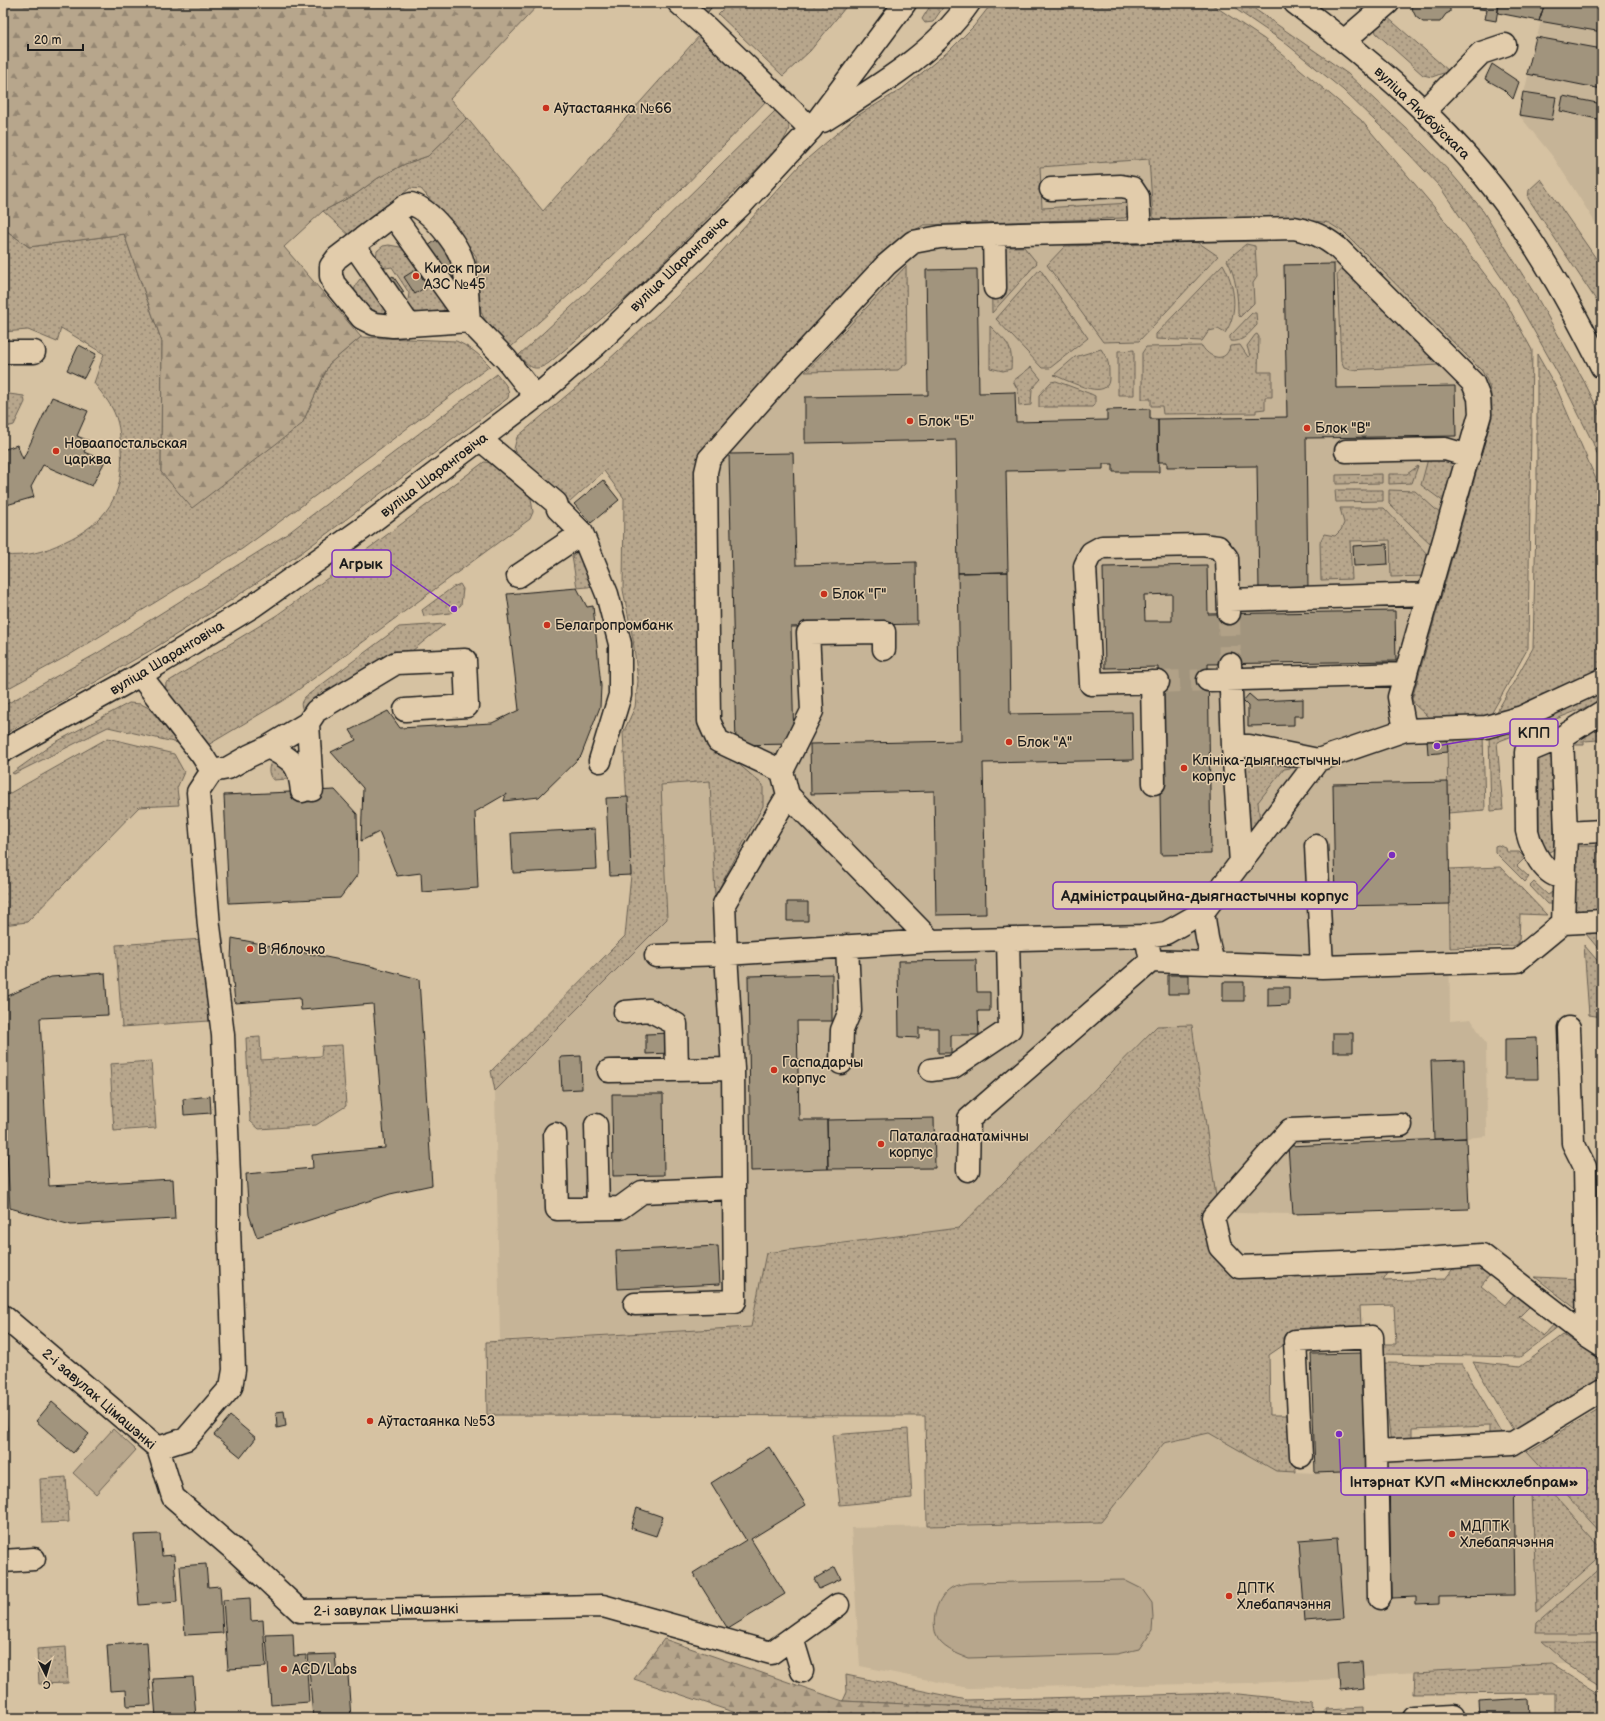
<svg xmlns="http://www.w3.org/2000/svg" width="1605" height="1721" viewBox="0 0 1605 1721" font-family="'Balsamiq Sans',sans-serif">
<style>
.built{fill:#c6b497}
.grass{fill:url(#grass-dots);stroke:#6a6154}
.forest{fill:url(#forest-firs);stroke:#6a6154}
.garden{fill:#b7a68c;stroke:#6a6154}
.building{fill:#a1947d;stroke:#1c1c1c;fill-rule:evenodd}
.lines{fill:none;stroke-linecap:round;stroke-linejoin:round}
.minor-tunnel{stroke:#b1a187;stroke-width:22;stroke-dasharray:22 11;stroke-linecap:butt}
.minor-casing{stroke:#1c1c1c;stroke-width:25}
.major-casing{stroke:#1c1c1c;stroke-width:25}
.minor{stroke:#e2ccab;stroke-width:22}
.major{stroke:#e2ccab;stroke-width:22}
.poi-dot{fill:#c8321e;stroke:#e2ccab;stroke-width:1.5}
.labels{text-anchor:middle;dominant-baseline:central;stroke-width:3;stroke-linejoin:round;paint-order:stroke}
.poi-label{font-size:14px;fill:#1c1c1c;stroke:#e2ccab;text-anchor:start}
.street-label{font-size:14px;fill:#1c1c1c;stroke:#e2ccab}
.leader{fill:none;stroke:#7b2cbf;stroke-width:1.5}
.callout-dot{fill:#7b2cbf;stroke:#e2ccab;stroke-width:1.5}
.callout{fill:#e2ccab;stroke:#7b2cbf;stroke-width:1.5}
.callout-label{font-size:15px;text-anchor:middle;font-weight:bold;fill:#1c1c1c}
</style>
<defs>
<pattern id="grass-dots" width="8" height="8" patternUnits="userSpaceOnUse"><rect width="8" height="8" fill="#b7a68c"/><path d="M2 2h.1M6 6h.1" fill="none" stroke="#948672" stroke-width="1.8" stroke-linecap="round"/></pattern>
<pattern id="forest-firs" width="22" height="20" patternUnits="userSpaceOnUse"><rect width="22" height="20" fill="#b7a68c"/><path d="M5 1l3.5 6h-7zM16 11l3.5 6h-7z" fill="#948672"/></pattern>
</defs>
<rect width="100%" height="100%" fill="#d6c2a2"/>
<filter id="ink" filterUnits="userSpaceOnUse"><feTurbulence type="fractalNoise" baseFrequency=".025" numOctaves="2"/><feDisplacementMap in="SourceGraphic" scale="8" xChannelSelector="R" yChannelSelector="G"/><feConvolveMatrix kernelMatrix="1 2 1 2 8 2 1 2 1" color-interpolation-filters="sRGB"/></filter>
<g filter="url(#ink)">
<path class="built" d="M1545,3L1602,6V233L1554,158L1519,115Z
M1337,145L1525,377L1447,729L1450,1021L1471,1019L1486,1044L1487,1136L1466,1138L1469,1209L1293,1214L1235,1213L1216,1197L1193,1026H1157L959,1228L766,1253L751,1327L500,1340L495,1091L667,919L653,593L651,483L942,174Z
M1602,1407V1665H1552L1364,1675V1688L1340,1691L1339,1679L1250,1683L968,1688L860,1666L851,1528L1101,1522L1164,1443L1209,1433L1276,1471L1315,1473L1365,1471V1457L1527,1452Z"/>
<path class="grass" d="M729,3H849L810,51L783,76L718,14Z
M932,3H946L933,22L925,23L922,19Z
M992,3H1210L1264,39L1361,120L1434,207L1505,301L1532,350L1528,648L1485,725H1437L1414,704L1412,699L1492,417C1492,398 1492,388 1482,371L1345,233L1329,223L1315,221L1160,222L1153,217L1149,159L1040,167L1042,208L1131,203L1132,212L1125,218L924,225L904,236L702,456L707,737L763,785V806L715,896L710,781L661,785L667,919L495,1091L491,1071L625,936L631,875L623,733L635,707L638,681L633,639L623,590L624,498L604,471L569,503L516,455L514,449L517,437L604,364L702,273L800,165L857,116L902,89L950,50L974,26Z
M1241,3H1246L1348,74L1420,141L1451,173L1481,208L1539,301L1585,383L1602,418V467L1593,443L1561,379L1516,299L1440,187L1409,154L1343,90L1284,42L1237,10Z
M1386,16L1449,71L1432,77L1423,75L1376,33L1375,28Z
M700,35L768,99L681,190L608,260L511,347L492,331L486,322L481,312L476,256L452,225L421,189L410,188L352,238L323,211L356,194L378,178L405,164L428,156L467,118L543,211Z
M778,108C792,127 792,126 780,146L634,291L549,363C534,373 529,367 519,355L646,238Z
M1541,179L1602,267V309L1528,198L1529,190Z
M3,228L29,247L124,234L162,342L161,472L302,424L329,364L361,337L456,341C470,347 479,354 490,366L381,448L242,549L71,654L3,691V555C26,557 44,552 64,542C106,523 125,495 121,449C120,434 119,421 112,408C107,399 100,391 94,383L104,354L61,328L57,342L28,330L3,332Z
M1190,242L1199,243L1218,256L1139,341L1103,342L1047,265L1065,246Z
M1246,244L1255,246L1257,277L1253,283L1254,303L1240,317L1238,314C1238,296 1236,276 1227,260Z
M389,245L400,247L412,253L444,304V310C433,318 418,315 407,307L409,293L392,267L386,268L379,265L376,259L377,251L383,246Z
M995,247H1024L1037,263L992,313L991,253Z
M1223,264C1235,285 1239,313 1225,333L1218,329L1209,331L1202,341L1156,339V334Z
M906,266L907,363L898,370L805,372Z
M1343,267L1439,363L1438,365L1351,370L1344,368L1341,361L1337,274Z
M1040,269L1088,338L1050,368H1042L996,319Z
M360,279L367,282L389,311L378,315C364,306 345,296 360,279Z
M1252,313H1256L1257,325C1249,333 1243,343 1230,341V336Z
M990,326C1007,343 1013,344 1011,369L1003,371L990,368Z
M1257,334L1259,337L1258,372H1272V397H1265V409L1256,410V413L1163,414L1162,406H1151V399H1142V353L1146,347L1202,346C1209,358 1226,364 1230,346L1240,345L1248,357L1250,356L1247,346L1255,335Z
M1101,349C1109,362 1109,362 1109,378C1109,403 1067,380 1054,375L1075,357Z
M1134,350V395H1118V351Z
M1537,354L1557,389L1602,493V670L1490,724L1533,648L1537,481Z
M1031,367L1041,379L1032,389L1031,405L1019,406L1018,390L1013,381Z
M497,374C503,382 511,388 508,398L301,553L228,602L153,649L3,735V706L96,654L287,534Z
M1056,381L1091,394L1095,396V404L1092,407H1039V395L1051,382Z
M9,394L24,396L25,402L14,425L3,428V395Z
M1429,455L1458,459L1444,502L1421,485Z
M484,462L494,463L531,498L533,512L530,519L287,698L208,745L165,693L166,683L277,615L376,543Z
M1418,466L1412,483L1389,484V474H1407Z
M1382,474V483L1336,484V475Z
M1335,490H1383V501L1336,502Z
M1389,490L1415,491L1443,516L1433,546L1389,504Z
M1340,508H1384L1430,557L1426,576L1391,577L1390,540L1350,541L1352,579L1321,580L1320,542L1324,534L1335,536L1341,530L1344,523Z
M578,552L583,558L597,586L577,588L572,556Z
M460,584L463,589L461,605L450,613L424,616L422,610L453,587Z
M445,624L412,651L397,652L307,709L303,710C300,704 301,702 305,697L399,627Z
M1600,689L1602,701L1497,742L1503,810L1491,811L1489,735Z
M129,703L141,704L149,708L178,743L108,727L14,774L12,773L54,743Z
M1592,729L1600,731L1601,736L1598,740L1584,741V745H1574L1573,741Z
M1483,734L1485,810L1448,813L1447,735Z
M108,738L174,754L184,772L177,788L179,805L139,807L27,922L3,925V797Z
M1552,751L1554,842L1553,850L1547,853L1539,846V759L1543,753Z
M1246,752L1293,762L1298,767L1284,769L1258,802L1260,823L1257,827L1250,830L1248,828L1242,765Z
M276,760L291,776L288,779L273,780C268,774 268,769 271,762Z
M1498,845L1506,848L1507,852H1519L1525,858L1517,866L1529,877L1525,882L1495,852V846Z
M1574,846H1602V910L1580,911L1574,907Z
M1501,867L1547,915L1520,914L1519,943L1514,946L1450,948L1449,869Z
M1534,882L1548,895L1552,892L1554,894L1555,902L1552,904H1547L1530,886Z
M1602,928V953L1586,934L1578,929Z
M203,939L209,1021L122,1027L116,945Z
M1584,945L1602,966V1017L1589,1015Z
M1192,1025L1216,1197L1209,1217L1244,1273L1392,1267L1383,1281L1445,1279L1456,1265C1470,1263 1480,1265 1493,1271L1481,1286L1505,1305L1516,1292L1533,1303L1519,1317L1543,1336L1559,1319L1563,1324L1520,1357L1384,1354V1344H1396L1394,1305L1360,1306L1361,1326L1310,1327L1269,1355L1270,1415H1292L1296,1472L1276,1471L1209,1433L1164,1443L1101,1522L927,1526L925,1416L487,1415L486,1342L751,1327L766,1253L959,1228L1157,1026Z
M260,1037L261,1060L321,1056L322,1046L342,1045L346,1106L316,1125L259,1129L250,1121L246,1038Z
M151,1061L156,1128L114,1131L110,1064Z
M1535,1277L1581,1279L1580,1312Z
M1563,1335L1602,1359V1383L1515,1433L1473,1362L1520,1367Z
M1382,1363L1462,1364L1506,1441H1489V1426L1412,1429V1445L1391,1446Z
M1602,1407V1534L1527,1452Z
M908,1429L912,1498L840,1505L832,1435Z
M1531,1470L1602,1549V1554L1537,1612Z
M66,1477L69,1522L42,1523L40,1479Z
M1602,1566V1633H1536L1537,1623Z
M1541,1642H1602V1687L1566,1664Z
M66,1647L68,1683L39,1684L37,1649Z
M1552,1665L1602,1696V1718H1554V1693L1413,1694L1414,1672Z
M846,1675L967,1700L1229,1693L1313,1702L1314,1718H1036L1054,1711L843,1701L847,1692Z"/>
<path class="forest" d="M3,3H540L450,99L467,118L428,156L405,164L378,178L356,194L323,211L284,247L361,337L329,364L302,424L192,508L161,472L162,342L124,234L29,247L3,228Z
M664,1639L843,1701L1056,1711L1036,1718H751L634,1679Z"/>
<path class="garden" d="M113,1429L136,1450L96,1494L73,1473Z
M1124,1580L1142,1589L1152,1603L1153,1617L1152,1630L1139,1649L1117,1654L968,1658C957,1654 940,1647 936,1635C931,1619 937,1597 951,1588C955,1585 963,1584 969,1583Z
M1363,1707V1718H1326L1325,1709Z"/>
<path class="building" d="M691,3H715L703,18Z
M1411,3H1499L1496,21L1485,19L1487,10L1450,5V12L1446,14L1440,22H1423L1416,17L1413,11Z
M1499,3H1545L1539,21L1498,13Z
M1545,3H1584L1602,6V32L1539,21Z
M1536,37L1602,49V89L1527,74Z
M1492,64L1519,82L1513,99L1503,89L1485,79Z
M1523,92L1556,97L1552,120L1519,115Z
M1563,96L1602,104V120L1560,111Z
M439,238L463,271L448,282L424,249Z
M1334,264L1336,388L1455,386L1456,436L1306,438L1308,589L1259,590L1257,466L1167,467V462H1158V419L1287,417L1284,265Z
M417,269L427,286L415,294L404,277Z
M977,269L979,393L1015,392L1016,422L1107,420V410L1150,409V419H1158L1159,472H1113V464H1103V469L1006,471L1008,572L958,573L956,440L805,443V397L928,395L926,270Z
M393,276L404,292L389,302L378,286Z
M79,345L96,354L84,378L67,370Z
M52,397L88,411L77,436L89,441L84,452L105,461L92,486L43,465L31,487L34,497L3,506V450L17,445L23,459Z
M793,453L796,565L916,562L917,624L791,627L794,744L736,745L729,454Z
M603,480L619,500L591,523L574,504Z
M1387,544L1388,564L1354,566L1353,546Z
M1207,565L1208,614L1395,611L1396,661L1208,664L1211,854L1161,855L1158,667L1105,668L1103,567ZM1172,594V621H1145L1144,595Z
M1008,572L1010,714L1132,712L1133,760L983,763L986,914L936,915L934,791L811,794L810,744L961,741L958,573Z
M577,588L587,607L593,606L601,686L600,707L581,756L539,797L504,801L506,794L475,812L478,888L422,892L421,873L397,876L379,832L361,841L363,788L331,752L356,740L350,730L388,711L400,728L492,723L519,710L508,615H510L507,594Z
M1249,694L1257,701L1303,699V716H1294V725L1248,726V706L1243,701Z
M1447,739L1448,752L1428,754L1427,740Z
M1448,782L1450,904L1335,906L1333,784Z
M335,790L357,814L358,874L340,898L229,903L224,795Z
M628,797L631,875L610,876L606,798Z
M595,829L597,869L513,873L511,833Z
M787,902H808V921H787Z
M232,938L370,966L419,979L432,1185L390,1194L257,1237L249,1215L246,1174L313,1168L312,1155L385,1148L373,1004L301,1010L300,998L235,1003L231,960Z
M976,960L977,992H990V1011H978L979,1035H951V1053H938V1028H919V1038L899,1037L898,961Z
M105,973L108,1015L40,1018L49,1186L173,1179L175,1219L71,1225L10,1208L3,1078V998L51,977Z
M832,974V1021H797L799,1120H827L828,1169L751,1171L748,976Z
M1168,975H1189V994H1168Z
M1223,982H1244V1001H1223Z
M1268,987H1289V1005L1268,1006Z
M672,1033V1053L646,1054V1034Z
M1333,1033H1353V1052H1333Z
M1537,1038L1538,1079H1505V1039Z
M581,1056L582,1089L562,1090L560,1057Z
M1464,1060L1466,1138L1434,1139L1431,1061Z
M612,1094H663L664,1175L613,1176Z
M210,1096L211,1113L184,1115L183,1099Z
M934,1118L935,1168L828,1169L827,1120Z
M1466,1138L1469,1209L1293,1214L1288,1146Z
M718,1246L720,1284L618,1289L616,1251Z
M1361,1353L1365,1471L1315,1473L1311,1354Z
M3,1376L7,1431H3Z
M52,1402L89,1434L73,1453L36,1421Z
M284,1411L286,1426L277,1428L276,1412Z
M230,1416L256,1438L241,1457L214,1435Z
M769,1447L806,1505L751,1539L785,1594L728,1629L693,1573L746,1540L711,1483Z
M1513,1472L1515,1595L1439,1596V1604L1417,1605V1597L1391,1598L1389,1474Z
M637,1508L663,1517L656,1536L631,1528Z
M160,1534L162,1556L174,1555L177,1602L139,1605L134,1535Z
M1338,1537L1344,1618L1305,1621L1299,1540Z
M206,1564L208,1587L220,1586L223,1633L185,1635L180,1566Z
M835,1567L841,1579L819,1589L814,1579Z
M250,1598L251,1621L263,1620L266,1667L228,1669L223,1600Z
M293,1634L294,1656L306,1655L309,1702L271,1705L266,1635Z
M147,1642L151,1705L127,1706L126,1690L110,1691L107,1645Z
M335,1654L337,1676L348,1675L351,1718H313L308,1655Z
M1362,1661L1364,1688L1340,1691L1338,1663Z
M193,1677L196,1718H156L153,1679Z
M1529,1699L1530,1718H1480L1479,1702Z"/>
<g class="lines">
<path class="minor-tunnel" d="M1229,613L1230,664
M1158,682L1208,680"/>
<defs>
<path id="minor" d="M679,3L706,27L811,129
M1345,40L1388,3
M1424,111L1481,53L1505,45
M1051,189L1121,186L1132,188L1138,197L1140,232
M411,204C430,209 458,244 463,263C468,281 467,302 469,321L393,326L374,324L362,318L334,284L331,276V266L337,258L405,206Z
M393,215L469,321L506,359L536,397
M994,235L995,288
M354,245L409,325
M3,352H34
M481,440L556,503L558,509L582,533L607,594L620,644V695L600,761
M1346,451L1445,449L1469,456
M518,576L582,533
M1229,600L1429,594
M1230,664L1233,746H1249L1318,760L1405,730L1486,727L1522,717L1602,680
M140,675L202,755L212,771
M1208,680L1406,674
M1152,682L1154,783
M1158,682L1091,684L1085,566L1091,553L1102,547L1202,545L1218,547L1227,558L1229,613
M308,723L312,790
M1562,737L1526,752L1527,831C1531,848 1544,878 1565,877
M1233,746L1241,863
M268,747C292,760 299,762 302,791
M1318,760L1203,912L1166,933L1146,936L931,941L788,795L782,771L718,741L709,721L706,472L709,459L780,379L886,265L913,242L940,237L1020,234L1294,228C1313,232 1323,236 1338,248L1473,383L1479,398L1480,414L1399,697L1405,730
M782,771L812,711L808,633L884,632V649
M1566,833L1602,831
M1316,846L1322,967
M1203,912L1207,938L1213,963
M1563,923L1566,833L1562,737L1602,712
M1146,936L1151,961L1322,967L1517,961L1563,923L1602,921
M656,956L726,954L724,904L788,795
M625,1012L649,1010L676,1024L677,1070
M1569,1028L1573,1143L1585,1167L1588,1337L1602,1346
M841,1063L842,1030L850,1011L847,946
M931,1070L953,1067L1010,1029L1008,939
M609,1071L733,1069
M596,1125L598,1208
M1401,1125L1290,1130L1213,1217L1220,1247L1239,1267L1396,1261L1482,1255L1588,1337
M555,1134L557,1209L620,1208L642,1192L734,1188
M968,1170L969,1119L1151,961
M635,1304L735,1301L733,1069L726,954L931,941
M3,1316L158,1448L173,1497L239,1554L300,1611L603,1606L771,1653L838,1605
M158,1448L186,1439L231,1387L234,1370L229,1228V1176L223,1035L209,926L198,792L212,771L228,768L249,756L268,747L308,723L316,711L396,663L465,660L467,706L405,710
M1301,1456L1295,1341L1372,1337L1376,1451
M3,1561L34,1559
M1379,1598L1376,1451L1513,1444L1602,1390
M792,1638L802,1671
M1415,1718L1452,1716"/>
<path id="major" d="M1295,3C1372,61 1448,125 1505,203C1543,254 1573,310 1602,367
M823,121C876,87 933,55 969,3
M3,751L140,675L253,606L362,529L536,397L596,345L742,204L811,129L905,3"/>
</defs>
<use href="#minor" class="minor-casing"/>
<use href="#major" class="major-casing"/>
<use href="#minor" class="minor"/>
<use href="#major" class="major"/>
</g>
</g>
<g class="poi-dot">
<circle cx="546" cy="108" r="4"/>
<circle cx="416" cy="276" r="4"/>
<circle cx="910" cy="421" r="4"/>
<circle cx="1307" cy="428" r="4"/>
<circle cx="56" cy="451" r="4"/>
<circle cx="824" cy="594" r="4"/>
<circle cx="547" cy="625" r="4"/>
<circle cx="1009" cy="742" r="4"/>
<circle cx="1184" cy="768" r="4"/>
<circle cx="250" cy="949" r="4"/>
<circle cx="774" cy="1070" r="4"/>
<circle cx="881" cy="1144" r="4"/>
<circle cx="370" cy="1421" r="4"/>
<circle cx="1452" cy="1534" r="4"/>
<circle cx="1229" cy="1596" r="4"/>
<circle cx="284" cy="1669" r="4"/>
</g>
<g class="labels">
<g class="poi-label">
<text x="554" y="108">Аўтастаянка №66</text>
<text x="424" y="268">Киоск при<tspan x="424" dy="16">АЗС №45</tspan></text>
<text x="918" y="421">Блок "Б"</text>
<text x="1315" y="428">Блок "В"</text>
<text x="64" y="443">Новаапостальская<tspan x="64" dy="16">царква</tspan></text>
<text x="832" y="594">Блок "Г"</text>
<text x="555" y="625">Белагропромбанк</text>
<text x="1017" y="742">Блок "А"</text>
<text x="1192" y="760">Клініка-дыягнастычны<tspan x="1192" dy="16">корпус</tspan></text>
<text x="258" y="949">В Яблочко</text>
<text x="782" y="1062">Гаспадарчы<tspan x="782" dy="16">корпус</tspan></text>
<text x="889" y="1136">Паталагаанатамічны<tspan x="889" dy="16">корпус</tspan></text>
<text x="378" y="1421">Аўтастаянка №53</text>
<text x="1460" y="1526">МДПТК<tspan x="1460" dy="16">Хлебапячэння</tspan></text>
<text x="1237" y="1588">ДПТК<tspan x="1237" dy="16">Хлебапячэння</tspan></text>
<text x="292" y="1669">ACD/Labs</text>
</g>
<g class="street-label">
<text transform="translate(1422 113) rotate(44)">вуліца Якубоўскага</text>
<text transform="translate(679 264) rotate(-44)">вуліца Шаранговіча</text>
<text transform="translate(434 475) rotate(-37)">вуліца Шаранговіча</text>
<text transform="translate(167 658) rotate(-31)">вуліца Шаранговіча</text>
<text transform="translate(99 1399) rotate(41)">2-і завулак Цімашэнкі</text>
<text transform="translate(386 1610) rotate(-1)">2-і завулак Цімашэнкі</text>
</g>
</g>
<path class="leader" d="M454 609L391 564M1437 746L1510 733M1392 855L1357 895M1339 1434L1341 1482"/>
<g class="callout-dot">
<circle cx="454" cy="609" r="4"/>
<circle cx="1437" cy="746" r="4"/>
<circle cx="1392" cy="855" r="4"/>
<circle cx="1339" cy="1434" r="4"/>
</g>
<g class="callout">
<rect x="332" y="550" width="59" height="27" rx="4"/>
<rect x="1510" y="719" width="48" height="27" rx="4"/>
<rect x="1053" y="882" width="304" height="27" rx="4"/>
<rect x="1341" y="1468" width="246" height="27" rx="4"/>
</g>
<g class="callout-label">
<text x="361" y="569">Агрык</text>
<text x="1534" y="738">КПП</text>
<text x="1205" y="901">Адміністрацыйна-дыягнастычны корпус</text>
<text x="1464" y="1487">Інтэрнат КУП «Мінскхлебпрам»</text>
</g>
<rect width="1605" height="1721" fill="none" stroke="#e2ccab" stroke-width="16"/>
<rect x="8" y="8" width="1589" height="1705" fill="none" stroke="#1c1c1c" stroke-width="1.5" filter="url(#ink)"/>
<g transform="translate(46 1675) rotate(175)" stroke="#e2ccab" stroke-width="3" paint-order="stroke">
<path d="M0-3L7 15L0 10L-7 15Z" fill="#1c1c1c"/>
<text y="-6" font-size="11" font-weight="bold" text-anchor="middle" fill="#1c1c1c">С</text>
</g>
<path d="M28 44v6h55v-6" fill="none" stroke="#1c1c1c" stroke-width="2"/>
<text x="34" y="44" font-size="12" fill="#1c1c1c" stroke="#e2ccab" stroke-width="3" paint-order="stroke">20 m</text>
</svg>
